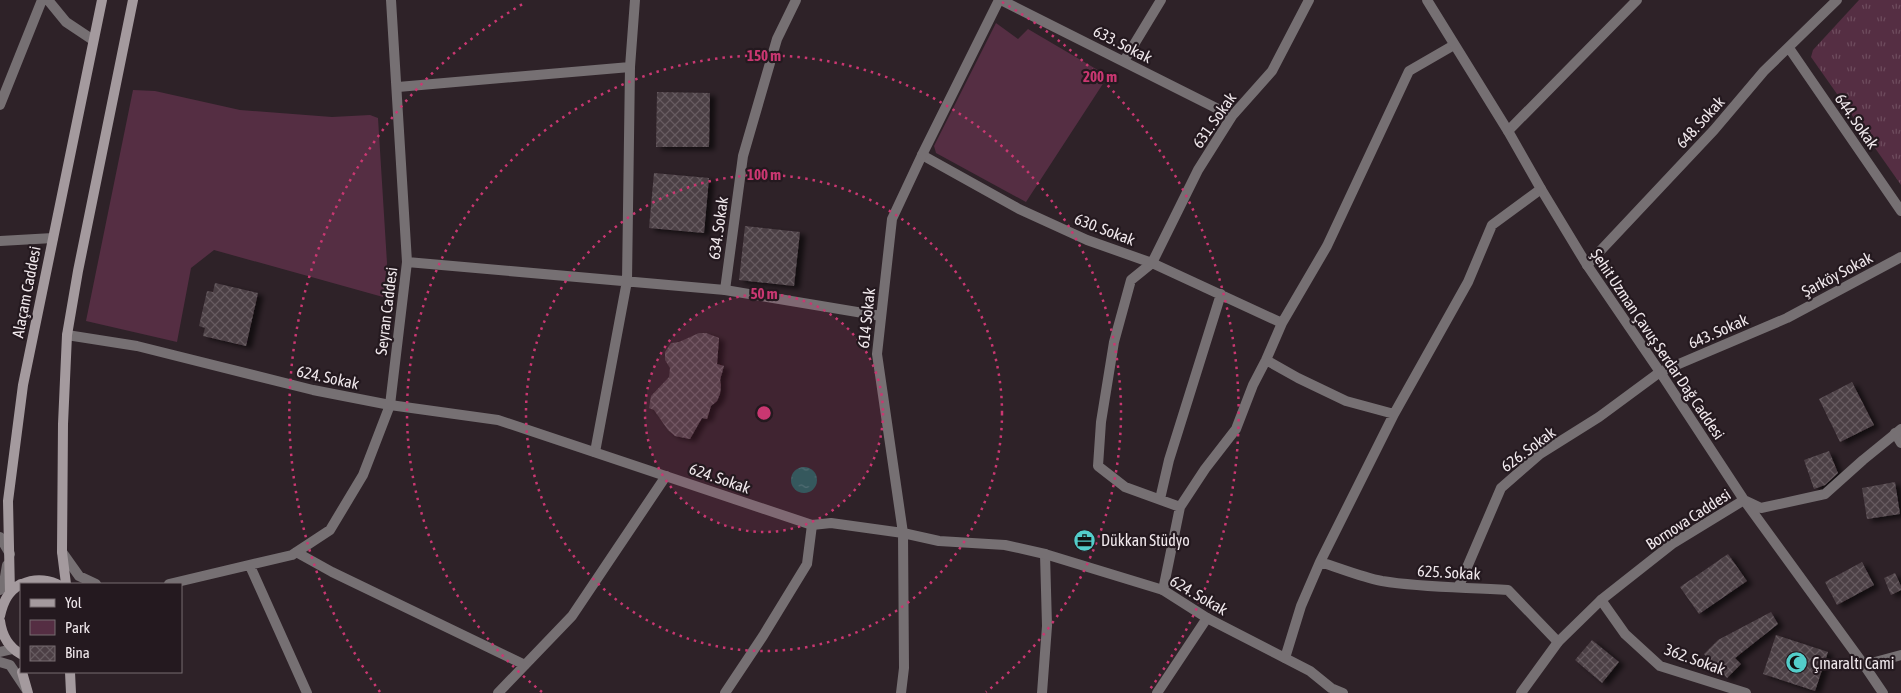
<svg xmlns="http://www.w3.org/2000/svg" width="1901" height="693" viewBox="0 0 1901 693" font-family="'Asap Condensed',sans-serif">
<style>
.grass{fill:url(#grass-tufts)}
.green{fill:#552e43}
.water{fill:url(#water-ripples)}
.building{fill:url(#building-cross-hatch);filter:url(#shadow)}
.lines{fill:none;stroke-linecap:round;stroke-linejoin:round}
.minor{stroke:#767073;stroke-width:10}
.tertiary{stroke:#767073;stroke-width:10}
.secondary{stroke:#a49a9e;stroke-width:10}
.ring{fill:none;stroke:#c93771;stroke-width:2.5;stroke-dasharray:2.5 5}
.labels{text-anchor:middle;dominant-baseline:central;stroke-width:4.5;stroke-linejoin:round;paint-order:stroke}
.street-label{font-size:16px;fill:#f0e8ec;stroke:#24191f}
.poi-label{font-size:16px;fill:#f0e8ec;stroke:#24191f;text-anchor:start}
.centre{fill:#c93771;stroke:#24191f;stroke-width:2.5}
.ring-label{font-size:15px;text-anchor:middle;font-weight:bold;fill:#c93771;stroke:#24191f;stroke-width:4.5;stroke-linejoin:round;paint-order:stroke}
</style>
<defs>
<pattern id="grass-tufts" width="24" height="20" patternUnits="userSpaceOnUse" patternTransform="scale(1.25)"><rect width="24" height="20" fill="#552e43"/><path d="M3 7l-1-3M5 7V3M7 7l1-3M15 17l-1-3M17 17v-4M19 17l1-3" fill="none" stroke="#6e4c5e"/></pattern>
<pattern id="water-ripples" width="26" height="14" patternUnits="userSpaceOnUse" patternTransform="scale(1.25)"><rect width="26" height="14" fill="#215d5b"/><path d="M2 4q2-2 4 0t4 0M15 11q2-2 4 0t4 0" fill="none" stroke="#427473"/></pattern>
<pattern id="building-cross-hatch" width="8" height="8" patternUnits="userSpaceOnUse" patternTransform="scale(1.25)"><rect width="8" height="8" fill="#4c3f45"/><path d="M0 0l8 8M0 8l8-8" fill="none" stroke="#665b60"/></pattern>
<filter id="shadow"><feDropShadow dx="5.5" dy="3" stdDeviation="2.5" flood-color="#0009"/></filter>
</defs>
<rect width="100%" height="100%" fill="#2e2228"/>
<path class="grass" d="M1859,0H1901V185L1811,57L1813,50Z"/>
<path class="green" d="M996,23L1018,39L1028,29L1108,76L1026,202L936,153L934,146Z
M133,90L155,91L240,110L332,117L370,115L378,118L387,263L383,297L214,250L191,268L177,342L86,321Z"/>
<path class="water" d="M791 480a13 13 0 1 1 26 0a13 13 0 1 1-26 0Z"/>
<path class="building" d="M657,92L710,93L709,147H656Z
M654,173L709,178L704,233L649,228Z
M745,226L800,232L794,286L739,280Z
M215,283L258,293L246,346L203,336L205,328L199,326L207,291L213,292Z
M699,333H706L719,338L717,364L724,366L720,380L721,385L720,394L717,401L711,406L707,419L702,418L690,439L675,436L668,430L654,410L649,408L651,396L669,377L670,368L665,360V352L671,343L679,342Z
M1852,382L1874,425L1840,442L1819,399Z
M1829,451L1838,473L1825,485L1814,489L1804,460Z
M1895,482L1900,514L1867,519L1862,488Z
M1728,554L1747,581L1699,614L1680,587Z
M1862,562L1874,585L1837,605L1825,582Z
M1895,573L1901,586V590L1891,595L1884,578Z
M1771,612L1778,624L1735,658L1741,664L1727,678L1704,654L1718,640Z
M1776,635L1828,652L1815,691L1763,674Z
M1592,640L1619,662L1602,683L1575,660Z"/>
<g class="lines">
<path class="minor" d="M48,0L66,22L93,40
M1001,0L1232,116
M1789,48L1901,211
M1124,61L1161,0
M398,87L630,67
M0,105L42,0
M1508,131L1637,0
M922,155L1019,209L1087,240L1152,263L1282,323
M0,241L53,238
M407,262L725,290L881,316
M1587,265L1714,130L1764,71L1837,0
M1266,360L1298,378L1346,401L1394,414
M1895,433L1901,443
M595,452L627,281L630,67L635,0
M1160,499L1169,460L1221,294
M1180,507L1205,469L1236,429L1253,385L1266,360L1282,323L1327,246L1409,71L1454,45
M0,537L10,554
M62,552L79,576L96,584
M296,552L332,572L525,665
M1320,562C1340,568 1361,577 1382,581C1424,588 1466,587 1508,590L1558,642
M250,566L307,693
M169,584L292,555L330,530L363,475L390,405L407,262L391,0
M1459,586L1501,488L1540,454L1599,417L1660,372L1787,318L1901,257
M1163,590L1180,507L1125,487L1098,466L1101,422L1114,342L1131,280L1152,263L1198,170L1232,116L1272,71L1309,0
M1601,600L1625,634L1660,666L1746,693
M1285,658L1301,606L1320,562L1394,414L1468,282L1492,225L1541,189
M1864,665L1901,655
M498,693L572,616L666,476
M725,693L763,636L807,564L812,525
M1042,693L1047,626L1045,554
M1157,693L1207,618"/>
<path class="tertiary" d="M1427,0L1508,131L1541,189L1587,265L1660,372L1744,500L1864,665L1883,693
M725,290L743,156L777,39L796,0
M67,335L137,346L313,390L390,405L498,420L812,525L831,523L903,533L939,541L1005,545L1045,554L1163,590L1207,618L1310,671L1331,688L1343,693
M0,590L4,583L7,565
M0,652L13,649
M0,662L10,665L26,689
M901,693L904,668L903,533L877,354L892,219L922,155L999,0
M1521,693L1558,642L1601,600L1672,544L1744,500L1761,508L1825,494L1863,460L1901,429"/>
<path class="secondary" d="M22,584C33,579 45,579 57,584
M66,584L62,552L63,424L67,335L78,271L133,0
M10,593L8,501L23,385L102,0
M0,616C3,602 8,591 21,584
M0,621C2,636 8,647 21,654
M22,672L28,693
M70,672L71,693"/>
</g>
<circle cx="764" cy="413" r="119" fill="#c93771" fill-opacity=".12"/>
<g class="ring">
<circle cx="764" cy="413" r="119"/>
<circle cx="764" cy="413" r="238"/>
<path d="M542 692A357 357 0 1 1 986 692"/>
<path d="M380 692A475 475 0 0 1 526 2M1002 2A475 475 0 0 1 1148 692"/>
</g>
<defs>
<symbol id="office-disc" viewBox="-11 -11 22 22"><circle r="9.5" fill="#53cdca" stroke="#24191f"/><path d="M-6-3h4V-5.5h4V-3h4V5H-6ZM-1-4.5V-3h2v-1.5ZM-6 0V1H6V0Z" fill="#111"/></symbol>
<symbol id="mosque-disc" viewBox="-11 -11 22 22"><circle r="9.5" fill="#53cdca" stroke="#24191f"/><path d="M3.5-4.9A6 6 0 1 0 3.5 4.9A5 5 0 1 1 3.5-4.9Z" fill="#111"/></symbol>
</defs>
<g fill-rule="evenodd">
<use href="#office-disc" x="1072" y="528" width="25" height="25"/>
<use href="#mosque-disc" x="1784" y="650" width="25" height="25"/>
</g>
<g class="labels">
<g class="street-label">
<text transform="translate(1123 44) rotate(27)">633. Sokak</text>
<text transform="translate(1214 120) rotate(-55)">631. Sokak</text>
<text transform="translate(1857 121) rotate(55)">644. Sokak</text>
<text transform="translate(1700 122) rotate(-48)">648. Sokak</text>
<text transform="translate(718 228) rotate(-82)">634. Sokak</text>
<text transform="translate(1105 229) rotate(21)">630. Sokak</text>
<text transform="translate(1837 274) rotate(-28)">Şarköy Sokak</text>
<text transform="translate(26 292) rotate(-79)">Alaçam Caddesi</text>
<text transform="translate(386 311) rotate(-83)">Seyran Caddesi</text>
<text transform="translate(866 318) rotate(-84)">614 Sokak</text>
<text transform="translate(1718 331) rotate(-24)">643. Sokak</text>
<text transform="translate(1658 344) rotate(56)">Şehit Uzman Çavuş Serdar Dağ Caddesi</text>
<text transform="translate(328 377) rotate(12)">624. Sokak</text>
<text transform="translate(1528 449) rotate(-37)">626. Sokak</text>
<text transform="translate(720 478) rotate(19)">624. Sokak</text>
<text transform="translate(1688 519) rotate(-33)">Bornova Caddesi</text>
<text transform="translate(1449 572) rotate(3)">625. Sokak</text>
<text transform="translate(1199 595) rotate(30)">624. Sokak</text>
<text transform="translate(1695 659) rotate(20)">362. Sokak</text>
</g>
<g class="poi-label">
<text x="1101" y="540">Dükkan Stüdyo</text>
<text x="1812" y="663">Çınaraltı Cami</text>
</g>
</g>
<circle cx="764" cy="413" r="8" class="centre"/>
<g class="ring-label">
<text x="764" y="61">150 m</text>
<text x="1100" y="82">200 m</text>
<text x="764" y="180">100 m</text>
<text x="764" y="299">50 m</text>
</g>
<rect x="20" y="583" width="162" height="90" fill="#24191f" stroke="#766c71"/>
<rect x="30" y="599" width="25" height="8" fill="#a49a9e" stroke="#766c71"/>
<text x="65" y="608" font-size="15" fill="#f0e8ec">Yol</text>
<rect x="30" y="620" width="25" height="15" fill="#552e43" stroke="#766c71"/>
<text x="65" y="633" font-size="15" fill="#f0e8ec">Park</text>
<rect x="30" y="646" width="25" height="15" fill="url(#building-cross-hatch)" stroke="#766c71"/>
<text x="65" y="658" font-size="15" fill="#f0e8ec">Bina</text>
</svg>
